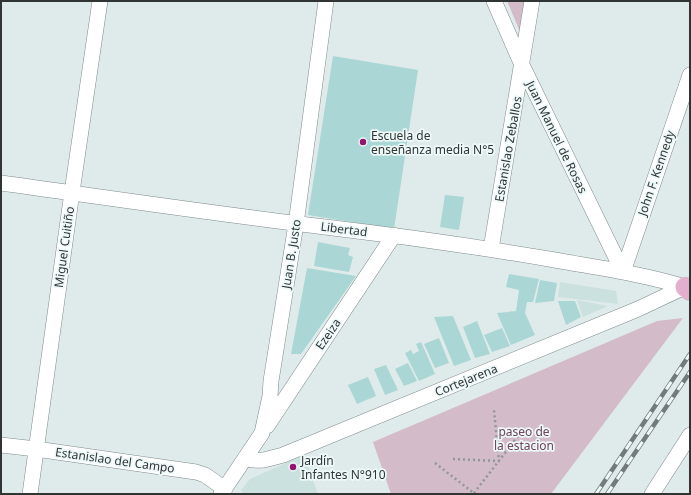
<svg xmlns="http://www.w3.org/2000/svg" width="691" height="495" viewBox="0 0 691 495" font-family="'Noto Sans',sans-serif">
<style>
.built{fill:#cbe1df}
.green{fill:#d4bbc9}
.building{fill:#aad7d5}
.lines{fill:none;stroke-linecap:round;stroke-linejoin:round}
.minor-casing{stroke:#7f8b8a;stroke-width:16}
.major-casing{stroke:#c5c6c6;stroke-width:20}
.path{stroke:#8f9897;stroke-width:2.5;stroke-dasharray:2 3;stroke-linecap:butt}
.minor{stroke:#fff;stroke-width:15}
.major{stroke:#e4afcf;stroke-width:19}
.rail-casing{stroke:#737b7a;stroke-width:4.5}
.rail{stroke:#ecf9f8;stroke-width:3;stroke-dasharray:9;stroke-linecap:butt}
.poi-dot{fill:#94156f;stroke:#ecf9f8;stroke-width:1.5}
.labels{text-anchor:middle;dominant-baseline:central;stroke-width:3.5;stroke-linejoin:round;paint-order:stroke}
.poi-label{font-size:12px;fill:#303534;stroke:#ecf9f8;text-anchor:start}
.street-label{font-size:12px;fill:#303534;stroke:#ecf9f8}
.park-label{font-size:12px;fill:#72425f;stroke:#ecf9f8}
</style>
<rect width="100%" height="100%" fill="#dfebea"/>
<path class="built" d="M560,282L616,291L618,304L558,297Z
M577,300L608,306L583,317Z
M304,455L318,494H243L241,490L250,479Z"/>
<path class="green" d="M507,1H525L521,34Z
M683,318L551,494H391L373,442L657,321Z"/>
<path class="building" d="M333,56L418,70L394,229L308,215Z
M445,195L464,197L459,230L440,227Z
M318,242L350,248L348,255L353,257L349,272L314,266Z
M307,268L356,276L301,354H291Z
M509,274L539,279L533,302H527L525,313L535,335L511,345L497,313L516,311L519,290L506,287Z
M540,280L557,283L554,301L535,303Z
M558,301H575L581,317L566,325Z
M453,316L471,360L454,366L434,317Z
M477,321L490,354L475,358L463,327Z
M502,328L510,346L492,352L484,335Z
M439,338L449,363L435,368L424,344Z
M421,342L435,374L419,381L405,353L411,350L413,354L419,351L416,344Z
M408,363L417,381L404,386L395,369Z
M386,365L398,390L385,395L374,369Z
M368,377L376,396L357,404L348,385Z"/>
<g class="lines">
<defs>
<path id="minor" d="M494,1L522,65L623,272
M1,183C109,198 217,214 325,227C402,236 479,247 555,260C599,268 643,274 685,287
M491,249L532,1
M623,272L690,75
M267,426L394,235
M1,445L36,449L196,472L205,475L225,489
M245,458C261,463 267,459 283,455L638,309L689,285
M30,494L72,192L100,1
M221,494L262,433L270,396L271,381L296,224L326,1
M652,494L690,435"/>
<path id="major" d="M685,287L690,291"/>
</defs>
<use href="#minor" class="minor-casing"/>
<use href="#major" class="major-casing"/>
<path class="path" d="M453,459L499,461L494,410
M435,463L475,494
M474,493L525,427"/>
<use href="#minor" class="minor"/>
<use href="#major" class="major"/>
<defs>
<path id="rail" d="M596,494L690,354
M607,494L690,372"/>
</defs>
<use href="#rail" class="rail-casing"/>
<use href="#rail" class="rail"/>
</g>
<g class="poi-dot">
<circle cx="363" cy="142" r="4"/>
<circle cx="293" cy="467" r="4"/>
</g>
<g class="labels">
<g class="poi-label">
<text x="371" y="135">Escuela de<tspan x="371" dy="14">enseñanza media N°5</tspan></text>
<text x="301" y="460">Jardín<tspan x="301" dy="14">Infantes N°910</tspan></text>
</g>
<g class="street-label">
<text transform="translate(557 137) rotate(64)">Juan Manuel de Rosas</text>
<text transform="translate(508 149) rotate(-80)">Estanislao Zeballos</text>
<text transform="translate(656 173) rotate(-71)">John F. Kennedy</text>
<text transform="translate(344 229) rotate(7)">Libertad</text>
<text transform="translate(64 247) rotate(-82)">Miguel Cuitiño</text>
<text transform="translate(291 254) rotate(-81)">Juan B. Justo</text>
<text transform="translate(328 334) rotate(-56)">Ezeiza</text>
<text transform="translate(466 380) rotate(-22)">Cortejarena</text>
<text transform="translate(115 460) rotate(8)">Estanislao del Campo</text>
</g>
<g class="park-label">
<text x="524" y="431">paseo de<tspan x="524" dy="14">la estacion</tspan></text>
</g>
</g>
<rect width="691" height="495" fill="none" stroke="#303534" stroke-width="4"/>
</svg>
